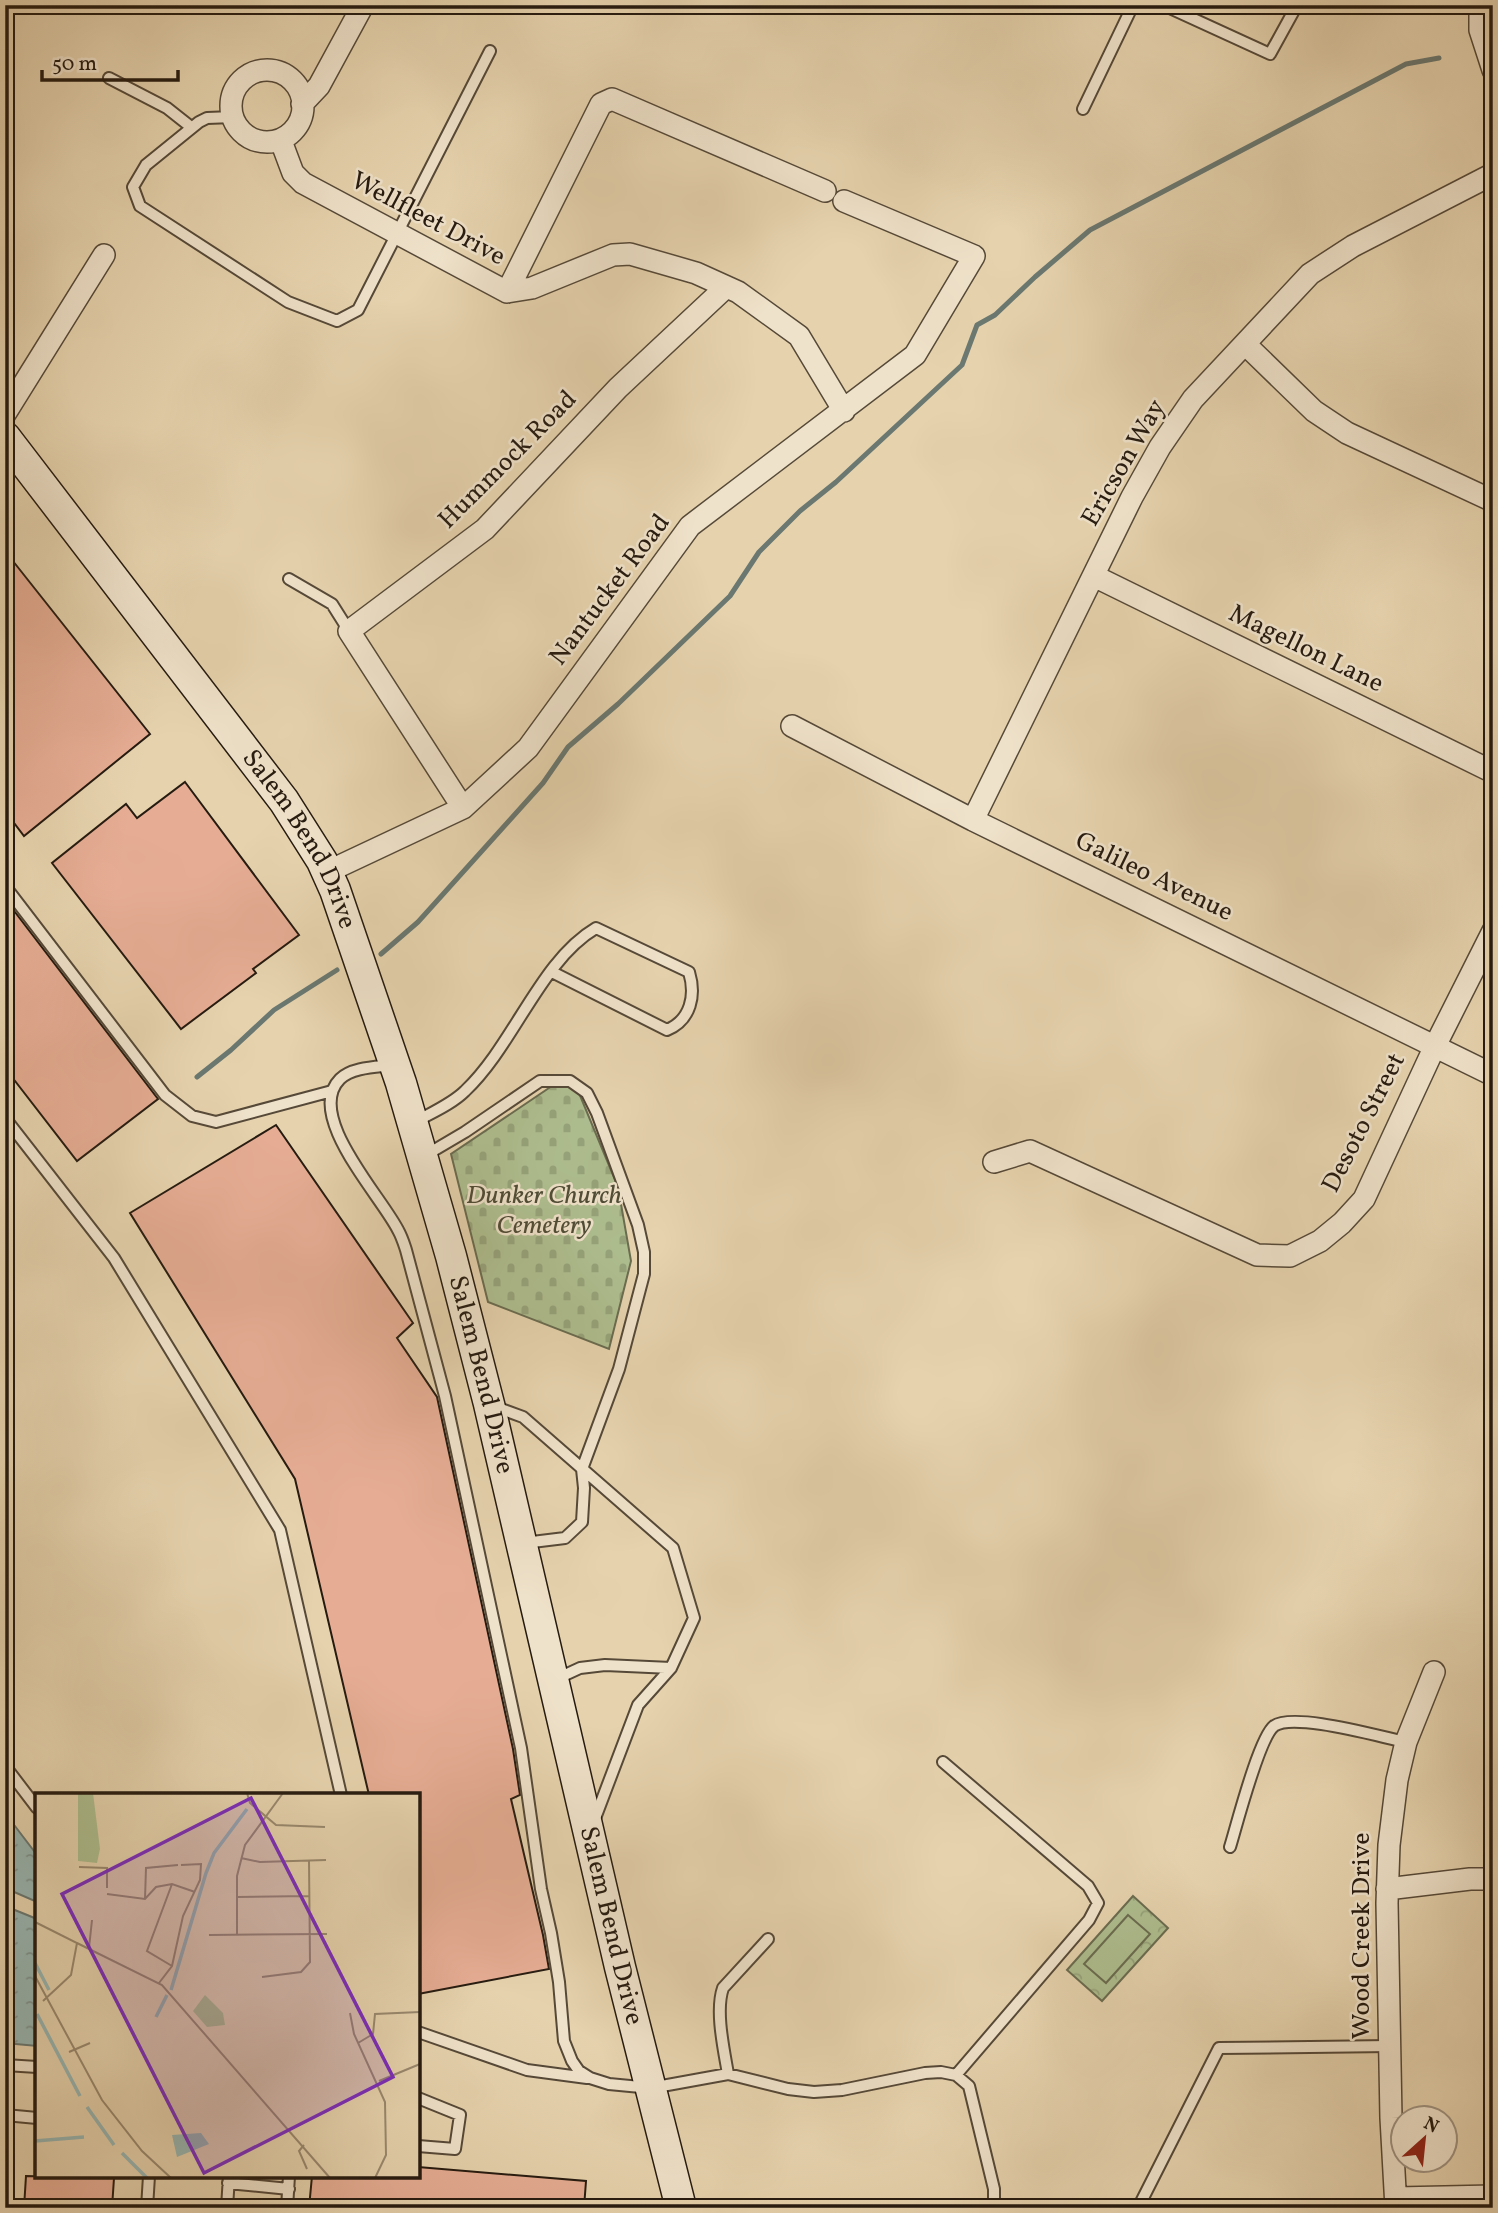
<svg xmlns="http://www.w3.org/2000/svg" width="1498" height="2213" viewBox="0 0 1498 2213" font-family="Vollkorn,serif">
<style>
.cemetery{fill:url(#cemetery-stones);stroke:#6a6c50;stroke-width:2}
.park{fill:url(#park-crowns);stroke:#6a6c50;stroke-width:2}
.pitch{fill:#aebe8f;stroke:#6a6c50;stroke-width:2}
.water{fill:url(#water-ripples);stroke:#6a7871;stroke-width:2}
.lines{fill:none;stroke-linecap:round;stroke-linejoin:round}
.stream{stroke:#6a7871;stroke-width:5}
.building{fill:#e6ad94;stroke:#261b10;stroke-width:2}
.lane-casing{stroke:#564938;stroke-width:14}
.street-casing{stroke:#564938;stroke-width:24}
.secondary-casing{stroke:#261b10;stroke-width:33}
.lane{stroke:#efe2ca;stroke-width:10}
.street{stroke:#efe2ca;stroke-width:21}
.secondary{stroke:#efe2ca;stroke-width:30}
.labels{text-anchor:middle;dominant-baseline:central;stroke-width:5;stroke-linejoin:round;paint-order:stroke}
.street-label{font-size:26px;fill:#261b10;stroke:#efe2ca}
.park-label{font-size:26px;font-style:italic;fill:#4f4c36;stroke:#efe2ca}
.inset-river{fill:none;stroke:#98b6b2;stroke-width:3.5}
.inset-road{fill:none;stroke:#99896f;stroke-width:2}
.view{fill:#7b2cbf;fill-opacity:0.15;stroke:#7b2cbf;stroke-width:3.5}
.inset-edge{fill:none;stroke:#261b10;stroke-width:3.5}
</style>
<defs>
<pattern id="cemetery-stones" width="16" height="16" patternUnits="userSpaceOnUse" patternTransform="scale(1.75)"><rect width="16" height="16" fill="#aebe8f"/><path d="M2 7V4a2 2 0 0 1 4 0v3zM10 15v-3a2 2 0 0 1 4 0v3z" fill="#96a37a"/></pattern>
<pattern id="park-crowns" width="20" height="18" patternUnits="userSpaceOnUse" patternTransform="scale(1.75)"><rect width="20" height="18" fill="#aebe8f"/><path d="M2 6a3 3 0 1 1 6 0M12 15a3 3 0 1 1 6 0" fill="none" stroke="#96a37a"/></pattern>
<pattern id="water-ripples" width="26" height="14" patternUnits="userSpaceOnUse" patternTransform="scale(1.75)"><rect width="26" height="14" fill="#98b6b2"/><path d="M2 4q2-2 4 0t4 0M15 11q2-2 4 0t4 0" fill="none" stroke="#7c938f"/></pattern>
</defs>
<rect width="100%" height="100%" fill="#e6d3ae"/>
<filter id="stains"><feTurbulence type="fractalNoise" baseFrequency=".00286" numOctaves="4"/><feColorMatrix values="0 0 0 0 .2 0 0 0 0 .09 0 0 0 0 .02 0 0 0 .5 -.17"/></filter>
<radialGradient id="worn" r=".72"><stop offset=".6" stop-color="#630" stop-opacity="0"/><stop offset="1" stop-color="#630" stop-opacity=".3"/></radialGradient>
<path class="cemetery" d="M552,1086L569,1087L579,1093L618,1187L631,1261L609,1349L488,1302L451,1154Z"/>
<path class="park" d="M1133,1896L1168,1928L1102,2001L1067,1970Z"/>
<path class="pitch" d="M1128,1915L1150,1934L1106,1983L1084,1964Z"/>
<path class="water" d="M5,1813L37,1855V1902L5,1888Z
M5,1906L37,1919V2046L5,2043Z"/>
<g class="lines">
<path class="stream" d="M381,954L418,922L543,783L568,747L618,704L730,596L759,552L800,511L836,482L962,365L977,325L995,315L1035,277L1090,230L1406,64L1439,58
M197,1077L231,1050L274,1010L337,970"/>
</g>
<path class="building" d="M5,551L150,734L24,836L5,811Z
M185,782L299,935L253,969L256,973L181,1029L52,863L126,804L137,818Z
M5,899L158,1099L77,1161L5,1068Z
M276,1125L413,1323L397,1338L437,1397L513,1749L520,1795L511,1799L543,1935L549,1969L418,1994V1795H369L295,1479L130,1213Z
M418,2167L586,2181L584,2208H309L312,2176H418Z
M26,2176L114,2178L112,2208H24Z"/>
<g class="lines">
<defs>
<path id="lane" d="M1163,5L1270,54L1297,5
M109,78L167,108L191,127
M1083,109L1133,5
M233,117L207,118L199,122L146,165L133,187L140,206L288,302L337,321L358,310L490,51
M289,579L332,604L349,631
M5,886L165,1095L192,1116L216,1122L332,1091
M392,1065C377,1067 352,1067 340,1079C304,1115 381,1196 398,1230C402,1237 404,1244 406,1250L445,1396L521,1748L541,1889L551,1933L559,1982L564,2041L572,2061L579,2071L590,2078L609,2084L651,2088L728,2074L788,2089L814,2092L842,2090L925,2073L941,2072L956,2075L969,2086L994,2189V2208
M5,1118L114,1258L280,1530L341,1795
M415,1122C431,1113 452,1104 465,1091C514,1045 540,961 596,928L689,972C696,995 691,1020 667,1030L552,972
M426,1155L465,1132L540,1081H570L587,1093L597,1113L638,1225L644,1252V1274L619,1369L582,1469L584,1488L582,1522L565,1538L524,1543
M493,1406L523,1417L673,1548L694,1618L671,1668L638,1705L594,1821
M554,1680L580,1668L605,1665L671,1668
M943,1762L1088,1886L1098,1903L1089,1920L956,2075
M5,1766L37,1808
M1230,1847C1237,1824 1259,1738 1274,1726C1294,1712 1380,1737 1406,1742
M418,2032L527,2070L587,2078
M5,2065L37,2067
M728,2074C724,2050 715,2011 723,1988L768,1939
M418,2098L460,2115L455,2149L418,2146
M5,2115L37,2118
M228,2183L289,2189
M147,2208L149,2176
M227,2208L229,2176
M287,2208L289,2176
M1138,2208L1219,2048L1390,2046"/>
<path id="street" d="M1480,5V30L1493,70
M231 106a36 36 0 1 1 72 0a36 36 0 1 1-72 0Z
M302,104L319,86L363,5
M281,141L293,173L303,183L507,292L532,288L613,255L630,254L696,273L738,292L799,336L844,411
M507,292L601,104L612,99L825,191
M1245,344L1314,411L1347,433L1493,501
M5,414L104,255
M1094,576L1493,772
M792,726L973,820L1493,1075
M463,808L349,631L485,529L618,388L726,287
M973,820L1132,497L1160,447L1193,399L1310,274L1353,246L1493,174
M327,872L463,808L528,748L690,526L915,355L974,256L844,201
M994,1162L1030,1151L1257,1255L1290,1256L1320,1241L1342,1223L1364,1199L1435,1046L1493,931
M1387,1889L1470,1879H1493
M1396,2198L1493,2196
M1396,2208L1391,2118L1387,1903L1389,1845L1397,1780L1406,1742L1434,1672"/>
<g id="secondary">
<path id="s1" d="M5,437L284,801L322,861L335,890L401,1083L451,1256L489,1404L620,1967L681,2208"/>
</g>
</defs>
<use href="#lane" class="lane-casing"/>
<use href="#street" class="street-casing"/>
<use href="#secondary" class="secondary-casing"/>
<use href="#lane" class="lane"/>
<use href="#street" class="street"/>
<use href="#secondary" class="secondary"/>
</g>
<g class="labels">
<g class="street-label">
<text transform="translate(428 219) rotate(28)">Wellfleet Drive</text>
<text transform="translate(508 460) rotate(-45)">Hummock Road</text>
<text transform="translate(1124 463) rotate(-60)">Ericson Way</text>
<text transform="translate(610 590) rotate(-53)">Nantucket Road</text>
<text transform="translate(1306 649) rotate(26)">Magellon Lane</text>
<text stroke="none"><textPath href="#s1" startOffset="500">Salem Bend Drive</textPath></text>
<text transform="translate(1154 877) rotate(26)">Galileo Avenue</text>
<text transform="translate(1364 1123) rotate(-63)">Desoto Street</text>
<text stroke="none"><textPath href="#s1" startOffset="1068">Salem Bend Drive</textPath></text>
<text stroke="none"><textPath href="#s1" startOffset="1634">Salem Bend Drive</textPath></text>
<text transform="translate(1362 1936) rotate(-90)">Wood Creek Drive</text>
</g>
<g class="park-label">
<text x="544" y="1196">Dunker Church<tspan x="544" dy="30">Cemetery</tspan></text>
</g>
</g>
<g transform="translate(35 1793)">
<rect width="385" height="385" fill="#e6d3ae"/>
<path d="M43,0H58L65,56L62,70L43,68ZM170,202L188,220L190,232L172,234L158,218Z" fill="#aebe8f"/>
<path d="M166,340L174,351L142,364L137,342Z" fill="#98b6b2"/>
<path class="inset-river" d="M0,170L14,197M136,197L171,80L179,60L212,16M2,221L45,303M121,224L132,202M52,314L79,352M0,348L49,344M87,360L112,385"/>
<path class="inset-road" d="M212,0L215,10L241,32L290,34M206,65L225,69L291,67M44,74L72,75V95M137,91L112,158L137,173M72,101L110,106L121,94L137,91L160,99M202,104L274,103M110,106L111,75L143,72M0,129L42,150L36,182L8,208M174,142L292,141M202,142V83L210,52L248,0M42,150L127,192L295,385M54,155L57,127M0,183L67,307L107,358L136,385M227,184L266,179L275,169L274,68M124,190L137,173L148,123L165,87L166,71L146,72M315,220L319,241L350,309L351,362L340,385M323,250L338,241L340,221L385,219M34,259L55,250M344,288L385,271M269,352L264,358L272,376"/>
<path class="view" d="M216,5L358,284L169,380L27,101Z"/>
<rect width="385" height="385" class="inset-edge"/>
</g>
<rect width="1498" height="2213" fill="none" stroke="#e6d3ae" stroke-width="28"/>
<rect x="7" y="7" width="1484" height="2199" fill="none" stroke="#261b10" stroke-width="3.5"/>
<rect x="14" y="14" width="1470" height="2185" fill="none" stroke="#261b10" stroke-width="2"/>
<g transform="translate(1424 2139) rotate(27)"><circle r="33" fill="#efe2ca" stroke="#9f9280" stroke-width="2"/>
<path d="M0-5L12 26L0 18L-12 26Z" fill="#8f2418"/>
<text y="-10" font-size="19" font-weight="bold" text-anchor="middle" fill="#261b10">N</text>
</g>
<path d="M42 70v10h136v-10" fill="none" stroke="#261b10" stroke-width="3.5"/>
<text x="52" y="70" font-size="21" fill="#261b10" stroke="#efe2ca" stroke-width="5" paint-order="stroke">50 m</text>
<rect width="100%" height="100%" filter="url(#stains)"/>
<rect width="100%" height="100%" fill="url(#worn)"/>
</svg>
